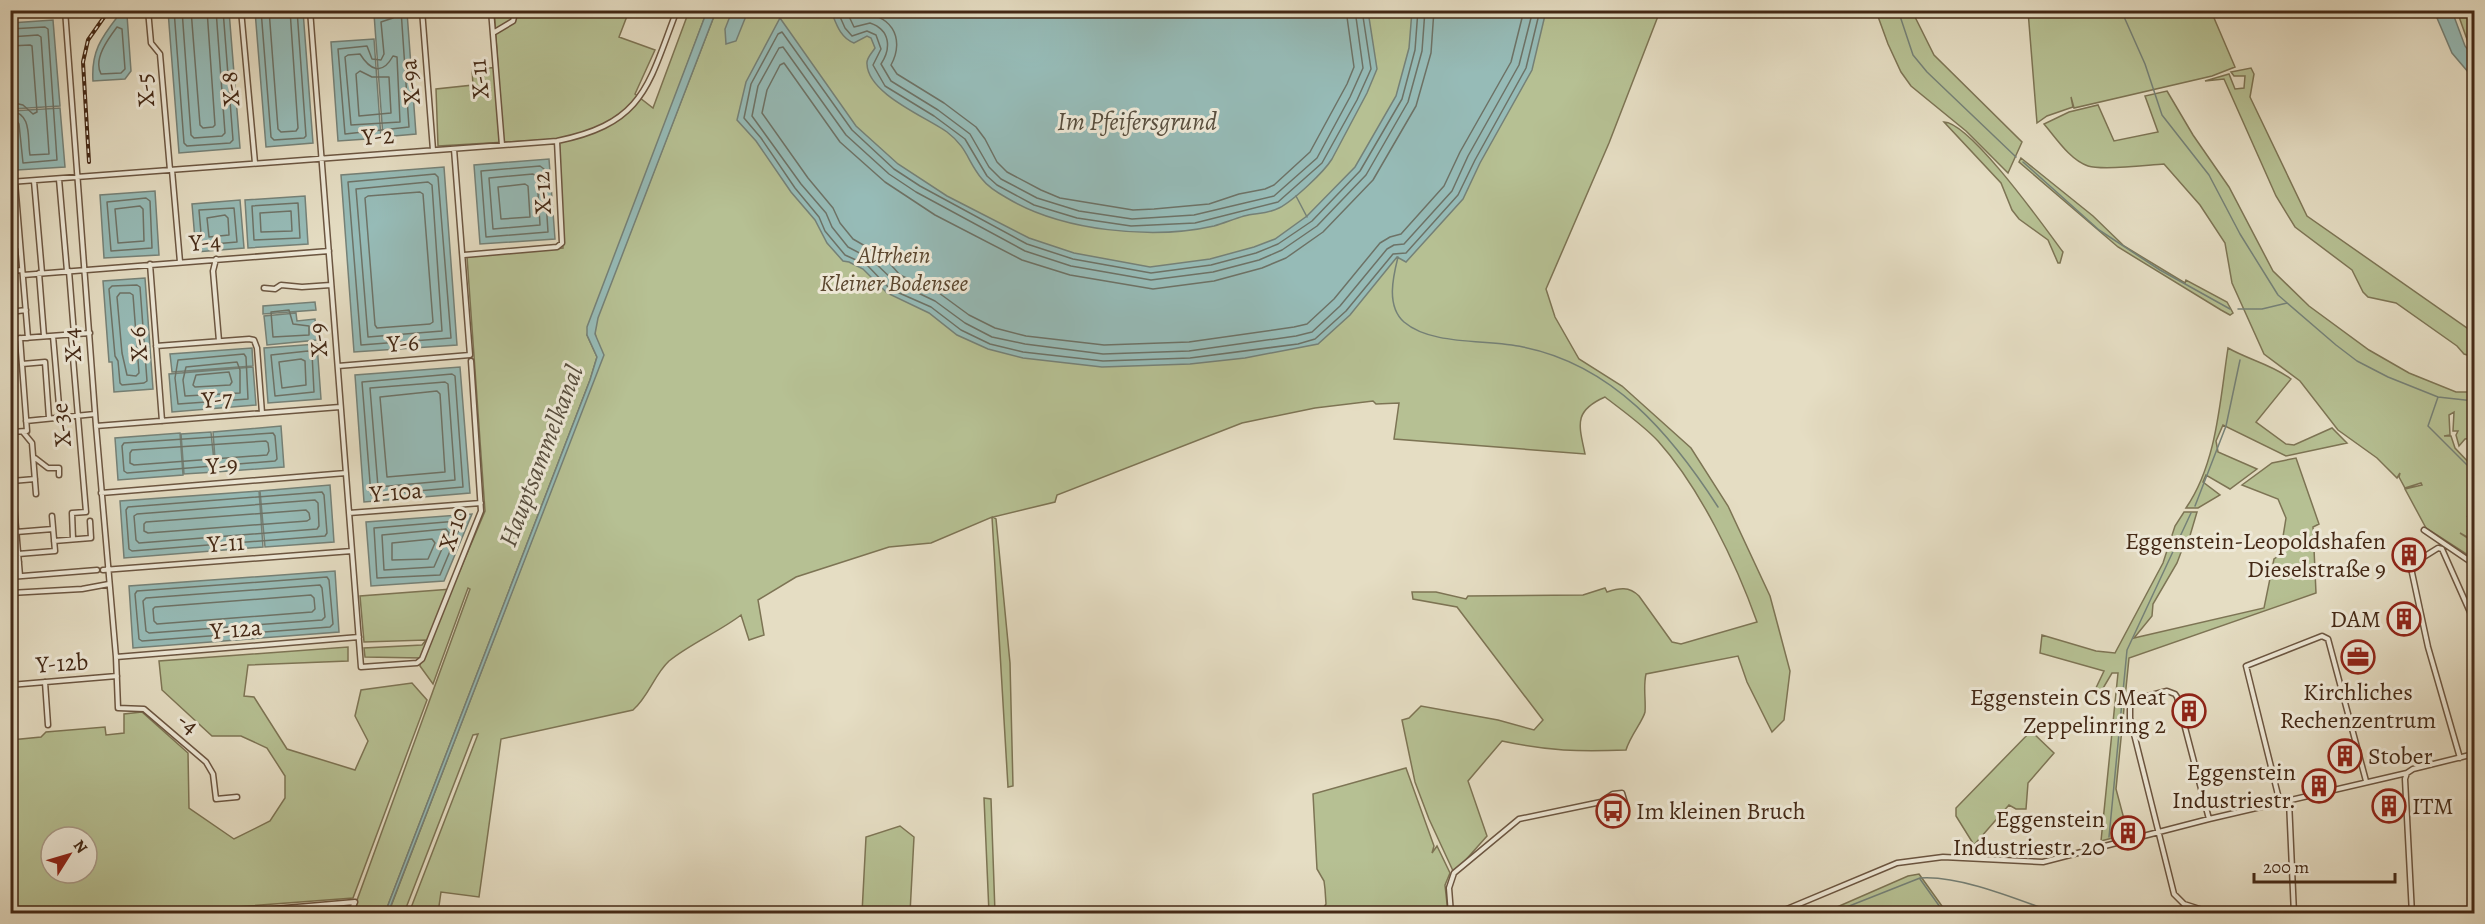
<svg xmlns="http://www.w3.org/2000/svg" width="2485" height="924" viewBox="0 0 2485 924" font-family="Alegreya,serif">
<style>
.green{fill:#b6c093;stroke:#7d7454;stroke-width:1.5;fill-rule:evenodd}
.water{fill:#96bbb7;stroke:#758177;stroke-width:1.5}
.lines{fill:none;stroke-linecap:round;stroke-linejoin:round}
.shore{stroke:#6d7266;stroke-width:1.5}
.stream{stroke:#758177;stroke-width:1.5}
.street-casing{stroke:#6c5641;stroke-width:7}
.street{stroke:#eee9d8;stroke-width:4}
.rail-casing{stroke:#442916;stroke-width:4}
.rail{stroke:#eee9d8;stroke-width:1.5;stroke-dasharray:4.5;stroke-linecap:butt}
.labels{text-anchor:middle;dominant-baseline:central;stroke-width:6;stroke-linejoin:round;paint-order:stroke}
.street-label{font-size:24px;fill:#442916;stroke:#eee9d8}
.park-label{font-size:24px;font-style:italic;fill:#5b472f;stroke:#eee9d8}
.poi-label{font-size:24px;fill:#442916;stroke:#eee9d8;text-anchor:end}
.water-label{font-size:26px;font-style:italic;fill:#584e3e;stroke:#eee9d8}
</style>
<rect width="100%" height="100%" fill="#e5ddc3"/>
<filter id="stains"><feTurbulence type="fractalNoise" baseFrequency=".00333" numOctaves="4"/><feColorMatrix values="0 0 0 0 .2 0 0 0 0 .09 0 0 0 0 .02 0 0 0 .5 -.17"/></filter>
<radialGradient id="worn" r=".72"><stop offset=".6" stop-color="#630" stop-opacity="0"/><stop offset="1" stop-color="#630" stop-opacity=".3"/></radialGradient>
<path class="green" d="M494,11H629L619,37L655,50L635,94L653,108L689,11H707L587,335L597,357L590,380L385,913L352,914L470,589L468,588L433,684L420,666L421,658L365,657L364,648L422,645L426,640L364,642L360,596L452,589L485,511L467,257L563,248L557,139L438,146L436,89L473,85L472,70L498,67Z
M716,11H1660L1609,143L1546,289L1555,317L1579,359L1622,386L1691,448L1728,506L1770,596L1790,671L1784,720L1772,732L1747,682L1738,656L1646,674C1643,687 1646,699 1645,712C1643,721 1630,736 1626,750C1579,752 1548,751 1502,741L1468,781L1487,836L1454,873L1429,819L1415,782L1402,720L1409,718L1421,706L1498,720L1534,730L1543,720L1457,607L1413,599L1412,592H1436L1466,599L1468,596L1583,595L1605,588L1607,592C1619,588 1629,586 1639,596L1672,642L1681,644L1757,622C1736,563 1700,488 1658,441C1643,425 1623,411 1605,397C1573,411 1579,425 1585,454L1394,439L1399,403L1376,404L1373,401L1315,408L1242,423L1057,495L1055,502L993,517L996,519L1010,663L1013,786L1008,787L992,517L931,543L889,547L796,577L758,600L764,635L749,640L741,615C719,632 691,643 669,661C654,675 649,696 633,710L501,739L479,897L441,892L438,913H409L478,734L473,735L404,913L388,914L603,355L596,338L594,326Z
M1876,11H1912L1934,55L2022,142L2008,173L1966,131L1911,86L1901,72L1888,44Z
M2028,11H2211L2235,67L2212,76L2074,108L2071,97L2073,107L2047,116L2037,123Z
M2457,11H2474V51L2469,45Z
M2251,68L2254,74L2250,97L2307,216L2474,333V357L2464,354L2457,346L2396,303L2368,297L2363,292L2352,270L2295,227L2276,196L2224,79L2205,81L2229,74L2235,89L2244,88L2245,76H2234L2231,72Z
M2167,91L2193,135L2229,187L2273,271L2309,306L2369,350L2409,373L2456,392H2474V438L2465,439L2459,446L2456,435L2458,431H2453L2454,412L2449,415L2450,435L2444,436H2451L2455,448L2474,468V509L2467,517L2474,511V541L2460,533L2474,542V559L2426,528L2405,489L2422,485L2421,483L2405,488L2399,477L2400,473L2397,478L2377,458L2338,430L2300,381L2264,354L2232,283L2225,243L2200,205L2164,164C2147,165 2104,171 2088,166C2070,160 2056,138 2044,124L2069,112L2098,105L2114,141L2158,132L2145,96Z
M1944,122C1971,123 2045,228 2063,252L2060,263H2058L2048,240L2019,219L2012,210L2001,183Z
M2021,158L2093,216L2124,246L2185,283L2186,280L2227,302L2233,313L2230,315L2221,310L2118,247L2019,162Z
M2228,348C2249,360 2271,364 2291,379L2256,422L2286,444L2294,445L2332,428L2347,443L2286,456L2223,425L2216,441L2218,452L2257,469L2230,489L2206,475L2203,482L2220,495L2198,508H2186C2217,463 2220,400 2228,348Z
M2296,458L2319,524L2313,527L2316,593L2129,658L2116,789L2128,834L2101,841L2118,673H2112L2102,690H2095L2104,671L2040,653L2042,635L2096,651L2115,653L2163,563L2175,526L2184,512H2197L2189,539L2183,547L2177,563L2153,604L2152,616L2134,638L2264,608L2274,559L2280,555L2286,518L2278,499L2242,485L2272,463Z
M348,647V661L248,665L244,696L254,697L287,749L355,770L368,741L355,716L361,690L412,683L427,700L353,898L156,913H11V740L41,737L46,732L105,727L106,735L124,733V714L142,712L188,753L189,808L234,839L270,821L285,798V776L267,748L241,736H212L162,690L159,661ZM51,837H87V873H51Z
M2031,731L2054,753L2028,783L2026,809H2016L2009,805L1974,845L1956,816V808Z
M1406,768L1434,846L1432,853L1437,846L1450,873L1445,885L1448,913H1320L1326,904L1325,889L1324,881L1317,869L1313,794Z
M984,798L991,799L995,913H989Z
M900,826L914,837L910,913H862L866,837Z
M1919,874L1947,913C1935,913 1896,910 1890,913L1821,914L1908,876Z"/>
<path class="water" d="M168,11H229L240,148L179,153Z
M255,11H303L313,143L266,147Z
M707,11H716L598,318L595,334L604,355L388,913H385L590,380L597,357L587,335V327Z
M732,11H748L736,41L726,44L725,29Z
M831,11H1368L1377,69L1367,93L1332,159C1324,172 1293,201 1279,208C1268,214 1256,213 1244,216C1234,219 1224,223 1214,226C1152,240 1062,231 1007,198C998,193 988,187 982,179C967,161 968,148 947,132C926,117 868,94 867,64C866,58 872,53 875,48L871,38L867,36L854,43C840,38 836,23 831,11Z
M1412,11H1546L1532,70L1480,163L1463,199L1406,262L1397,257L1350,315L1318,344L1245,358L1190,364L1102,367L1023,358L988,349L957,335L929,313L887,293L863,269L849,262L843,261L827,243L815,220L791,192L756,141L737,120L746,82L780,18L856,126L898,164L947,196L1029,238L1074,253L1150,267L1210,259L1254,247L1275,239L1307,216L1355,167L1396,96L1409,48Z
M2434,11H2452L2465,46L2474,58V79L2452,53Z
M407,12L416,134L383,137L374,14Z
M127,15L131,71L125,79L93,81C91,52 101,38 118,16Z
M53,20L60,106L12,109L11,23Z
M374,39L381,138L338,141L331,42Z
M60,108L65,167L17,170L12,111Z
M549,159L555,239L480,244L474,165Z
M444,167L457,345L354,352L341,175Z
M155,191L159,255L104,258L100,195Z
M305,196L308,244L248,248L245,200Z
M240,200L244,248L196,252L192,204Z
M145,278L153,389L114,392L112,362H109L103,281Z
M315,302L316,310L263,314V306Z
M296,313L297,321L315,319L317,340L267,345L264,316Z
M317,344L321,399L268,403L264,348Z
M252,348L253,366L172,372L170,354Z
M253,367L256,405L172,412L169,374Z
M460,367L470,493L364,502L355,375Z
M281,426L284,467L216,472L213,432Z
M211,432L215,472L184,474L181,434Z
M180,433L183,475L118,480L115,438Z
M330,485L334,542L265,547L260,491Z
M259,491L263,547L124,558L120,501Z
M472,514L444,581L371,586L366,522Z
M335,571L339,632L133,648L129,586Z"/>
<g class="lines">
<path class="shore" d="M174,10L184,143L187,146L230,143L233,140L223,10
M182,10L191,135L194,138L222,136L225,133L216,10
M191,10L200,125L203,128L213,127L215,125L207,10
M261,10L271,137L274,140L304,138L306,136L297,10
M269,10L278,129L281,132L296,131L298,128L290,10
M395,10L393,18L381,22L384,54L381,60L372,59L367,46L338,49L345,134L409,127L401,10
M837,10L845,28L852,36L867,31L876,35L881,49L873,65L885,86L934,116L965,139L987,176L997,185L1034,205L1077,218L1131,226L1195,223L1278,202L1322,163L1357,100L1371,69L1362,10
M846,10L854,27L870,23C891,30 891,49 881,64L891,81L938,110L970,134L989,167L1001,179L1037,198L1079,211L1132,219L1194,215L1274,196L1317,158L1350,97L1363,68L1355,10
M855,10L858,15C890,11 906,38 891,65L897,74L944,103L976,127L985,139L997,162L1007,172L1041,190L1060,198L1133,210L1154,209L1209,204L1239,194L1265,189L1274,185L1310,152L1347,84L1354,67L1346,10
M1418,10L1415,50L1402,99L1360,171L1312,221L1278,244L1256,253L1211,265L1151,273L1073,259L1027,244L920,186L894,169L852,130L782,32L778,34L751,84L744,118L761,138L795,188L819,217L825,231L845,255L867,265L890,289L931,307L961,330L990,344L1023,352L1103,361L1190,358L1298,344L1315,339L1346,311L1393,254L1406,253L1458,195L1475,160L1526,68L1540,10
M1425,10L1422,51L1408,102L1366,175L1317,226L1282,250L1259,260L1213,272L1151,280L1071,266L1025,251L916,192L889,174L846,135L783,47L779,48L758,86L752,116L801,184L826,213L832,227L848,247L871,259L895,282L935,301L965,323L992,337L1025,344L1103,354L1189,351L1296,336L1312,332L1340,306L1387,249L1394,245L1404,244L1452,191L1468,156L1519,65L1533,10
M1434,10L1431,53L1416,106L1373,180L1323,232L1286,258L1262,268L1214,281L1153,289L1070,275L1022,260L935,215L885,182L840,142L784,63L780,65L767,90L762,113L808,178L833,208L840,223L853,239L884,257L900,275L939,293L969,315L995,328L1026,336L1104,345L1189,342L1294,327L1307,324L1334,299L1380,243L1390,237L1401,234L1444,186L1460,152L1511,62L1524,10
M117,27L122,29L125,69L121,73L101,74C93,59 108,39 117,27Z
M10,29L45,27L48,29L57,160L23,163L19,124L16,120L10,119
M10,37L38,35L41,37L49,154L30,155C27,139 33,113 10,111
M10,46L30,45L32,46L37,112L33,114L23,105L10,102
M360,54C370,70 382,76 393,56L397,57L400,122L351,125L345,57L348,55Z
M360,71L372,77H389L391,113L359,116L356,74Z
M540,166L544,169L548,232L486,237L481,171Z
M435,174L438,177L451,338L361,345L348,182Z
M533,174L537,177L540,225L493,229L489,178Z
M428,182L432,185L442,331L368,337L356,189Z
M525,184L528,186L530,217L501,219L498,187Z
M420,192L423,194L433,322L430,324L377,328L375,325L365,198L368,196Z
M146,198L150,201L152,248L111,251L107,202Z
M298,203L300,238L254,240L252,206Z
M140,206L143,209L144,241L118,243L115,209Z
M234,208L237,242L202,245L199,210Z
M291,211L292,231L261,232L260,213Z
M225,215L228,218L229,235L209,237L207,218Z
M137,285L140,287L147,381L144,383L122,385L120,383L118,361L115,356L109,289L112,286Z
M120,293H130L133,295L139,373L136,376L127,375L122,353L117,297Z
M289,310L293,324L309,326V335L273,337L271,312Z
M308,351L312,353L314,392L275,396L271,355Z
M244,354L246,357L248,399L178,404L175,378L178,360Z
M301,359L305,361L306,385L282,388L279,362Z
M237,362L240,370V393L185,396L183,380L186,367Z
M229,372L232,382L230,385L195,387L193,385L196,375Z
M452,374L455,376L463,487L371,495L362,382Z
M445,382L448,384L455,480L378,487L370,388Z
M437,391L440,394L445,472L387,477L380,397Z
M273,433L275,436L277,459L275,461L127,473L124,471L122,446L124,443Z
M266,441L268,443L269,451L267,455L134,465L130,463V453L132,450Z
M322,492L324,495L327,533L325,536L132,551L129,549L126,510L128,507Z
M315,500L318,503L319,526L317,529L139,543L136,540L134,516L137,514Z
M306,510L309,513L310,519L307,521L148,533L144,531V524L146,522Z
M458,521L461,525L440,575L377,578L374,528Z
M446,529L449,533L434,567L384,570L382,535Z
M432,539L435,543L428,559L392,560V543Z
M327,577L329,580L333,624L330,627L142,641L139,639L135,594L137,591Z
M320,585L322,588L325,617L322,620L149,633L146,631L143,601L146,598Z
M311,595L314,598L315,609L312,612L157,624L154,621L153,609L155,607Z"/>
<path class="stream" d="M1898,10L1913,55L1927,72L2016,157
M2121,10L2145,64L2162,115L2209,175L2240,234L2278,295L2336,345L2357,361L2388,377L2438,397L2474,401
M2023,162L2099,230L2160,270L2230,309
M1296,196L1307,217
M1398,257C1393,277 1386,306 1404,322C1432,346 1487,339 1523,347C1613,365 1671,434 1718,507
M2238,309H2262L2287,303
M2438,397L2428,426L2474,472
M2195,506L2226,426L2240,360
M2109,837L2127,650L2191,513
M1920,879L1945,914
M1829,914L1920,878C1960,875 2019,900 2058,914"/>
<defs>
<path id="street" d="M65,10L96,426L116,657L118,708L144,709L206,762L213,774L216,799L237,797
M148,10L151,43L160,54L170,170
M241,10L255,163
M310,10L361,667L417,663L422,659L481,511L471,361
M422,10L433,150
M491,10L502,145
M493,33L513,21L516,10
M172,170L180,262
M59,179L67,271
M34,181L42,273
M10,182L557,141C645,123 648,85 677,10
M15,182L28,338
M10,247L20,246
M464,255L557,247L562,243L557,141
M216,259L213,271L219,341
M150,264L162,421
M10,271L22,270
M69,271L74,334
M39,273L44,336
M23,275L329,251
M264,288L275,289L281,285L302,287L331,285
M10,312L26,310
M71,334L86,512L72,513L73,539
M53,336L60,417
M10,339L90,333
M156,346L249,339L254,340L257,348L262,413
M22,364L45,362L49,418
M338,366L470,355L454,149
M26,421L95,414
M96,426L340,407
M10,432L27,431L20,338
M23,432L32,443L36,494
M35,458L48,468H59V475
M12,481L20,576
M12,481L35,479
M101,493L346,473
M349,513L481,503
M2424,530L2474,564
M16,532L53,529
M54,541L91,538L90,521
M18,554L55,551L52,516
M10,563L19,562
M103,570L352,551
M10,577L97,570
M10,593L82,589L109,584
M116,657L359,637
M45,682L48,725
M10,685L117,676
M2460,758L2428,647L2411,568L2414,563L2438,548L2442,549L2474,621
M2407,773L2405,779L2412,914
M2289,801L2294,914
M2280,803L2246,666L2322,636L2328,639L2366,781
M2209,819L2177,697L2175,694L2167,691L2136,699L2130,706V718L2174,894L2184,904L2215,914
M215,914L355,902L350,914
M1451,914L1449,888L1454,873L1519,819L1601,802L1619,806L1625,803L1622,793L1613,794L1601,802
M1775,914L1897,863L1943,857L2043,862L2209,819L2407,773L2413,769L2474,754"/>
</defs>
<use href="#street" class="street-casing"/>
<use href="#street" class="street"/>
<defs>
<path id="rail" d="M89,162L83,62L88,40L109,10"/>
</defs>
<use href="#rail" class="rail-casing"/>
<use href="#rail" class="rail"/>
</g>
<defs>
<symbol id="building-ring" viewBox="-11 -11 22 22"><circle r="9.5" fill="#eee9d8" stroke="#8f2418" stroke-width="1.5"/><path d="M-4-6H4V6H1V3H-1V6H-4ZM-2.5-4.3h1.7v1.8h-1.7ZM.8-4.3h1.7v1.8H.8ZM-2.5-1h1.7V.8h-1.7ZM.8-1h1.7V.8H.8Z" fill="#8f2418"/></symbol>
<symbol id="office-ring" viewBox="-11 -11 22 22"><circle r="9.5" fill="#eee9d8" stroke="#8f2418" stroke-width="1.5"/><path d="M-6-3h4V-5.5h4V-3h4V5H-6ZM-1-4.5V-3h2v-1.5ZM-6 0V1H6V0Z" fill="#8f2418"/></symbol>
<symbol id="bus-ring" viewBox="-11 -11 22 22"><circle r="9.5" fill="#eee9d8" stroke="#8f2418" stroke-width="1.5"/><path d="M-5-6H5V4H4V6H2V4H-2V6H-4V4H-5ZM-3.5-4V0h7V-4ZM-3.5 1.2v1.5H-2V1.2ZM2 1.2v1.5H3.5V1.2Z" fill="#8f2418"/></symbol>
</defs>
<g fill-rule="evenodd">
<use href="#building-ring" x="2390" y="536" width="38" height="38"/>
<use href="#building-ring" x="2385" y="600" width="38" height="38"/>
<use href="#office-ring" x="2339" y="638" width="38" height="38"/>
<use href="#building-ring" x="2170" y="692" width="38" height="38"/>
<use href="#building-ring" x="2326" y="737" width="38" height="38"/>
<use href="#building-ring" x="2300" y="767" width="38" height="38"/>
<use href="#building-ring" x="2370" y="787" width="38" height="38"/>
<use href="#bus-ring" x="1594" y="792" width="38" height="38"/>
<use href="#building-ring" x="2109" y="814" width="38" height="38"/>
</g>
<g class="labels">
<g class="street-label">
<text transform="translate(479 79) rotate(-95)">X-11</text>
<text transform="translate(410 82) rotate(-95)">X-9a</text>
<text transform="translate(230 89) rotate(-95)">X-8</text>
<text transform="translate(145 90) rotate(-94)">X-5</text>
<text transform="translate(378 136) rotate(-4)">Y-2</text>
<text transform="translate(542 193) rotate(-93)">X-12</text>
<text transform="translate(205 242) rotate(-4)">Y-4</text>
<text transform="translate(318 340) rotate(-94)">X-9</text>
<text transform="translate(403 343) rotate(-4)">Y-6</text>
<text transform="translate(138 344) rotate(-94)">X-6</text>
<text transform="translate(72 345) rotate(-94)">X-4</text>
<text transform="translate(217 399) rotate(-4)">Y-7</text>
<text transform="translate(61 425) rotate(-95)">X-3e</text>
<text transform="translate(222 465) rotate(-5)">Y-9</text>
<text transform="translate(396 492) rotate(-5)">Y-10a</text>
<text transform="translate(453 529) rotate(-71)">X-10</text>
<text transform="translate(226 543) rotate(-4)">Y-11</text>
<text transform="translate(236 629) rotate(-5)">Y-12a</text>
<text transform="translate(62 663) rotate(-4)">Y-12b</text>
<text transform="translate(188 723) rotate(40)">-4</text>
</g>
<g class="park-label">
<text x="894" y="255">Altrhein<tspan x="894" dy="28">Kleiner Bodensee</tspan></text>
</g>
<g class="poi-label">
<text x="2386" y="541">Eggenstein-Leopoldshafen<tspan x="2386" dy="28">Dieselstraße 9</tspan></text>
<text x="2381" y="619">DAM</text>
<text x="2358" y="692" text-anchor="middle">Kirchliches<tspan x="2358" dy="28">Rechenzentrum</tspan></text>
<text x="2166" y="697">Eggenstein CS Meat<tspan x="2166" dy="28">Zeppelinring 2</tspan></text>
<text x="2368" y="756" text-anchor="start">Stober</text>
<text x="2296" y="772">Eggenstein<tspan x="2296" dy="28">Industriestr.</tspan></text>
<text x="2412" y="806" text-anchor="start">ITM</text>
<text x="1636" y="811" text-anchor="start">Im kleinen Bruch</text>
<text x="2105" y="819">Eggenstein<tspan x="2105" dy="28">Industriestr. 20</tspan></text>
</g>
<g class="water-label">
<text x="1137" y="121">Im Pfeifersgrund</text>
<text transform="translate(541 456) rotate(-69)">Hauptsammelkanal</text>
</g>
</g>
<rect width="2485" height="924" fill="none" stroke="#e5ddc3" stroke-width="36"/>
<rect x="12" y="12" width="2461" height="900" fill="none" stroke="#442916" stroke-width="3"/>
<rect x="18" y="18" width="2449" height="888" fill="none" stroke="#442916" stroke-width="1.5"/>
<g transform="translate(69 855) rotate(53)"><circle r="28" fill="#eee9d8" stroke="#aa9c8a" stroke-width="1.5"/>
<path d="M0-4.5L10 22L0 15L-10 22Z" fill="#8f2418"/>
<text y="-9" font-size="16" font-weight="bold" text-anchor="middle" fill="#442916">N</text>
</g>
<path d="M2254 873v9h141v-9" fill="none" stroke="#442916" stroke-width="3"/>
<text x="2263" y="873" font-size="18" fill="#442916" stroke="#eee9d8" stroke-width="4.5" paint-order="stroke">200 m</text>
<rect width="100%" height="100%" filter="url(#stains)"/>
<rect width="100%" height="100%" fill="url(#worn)"/>
</svg>
